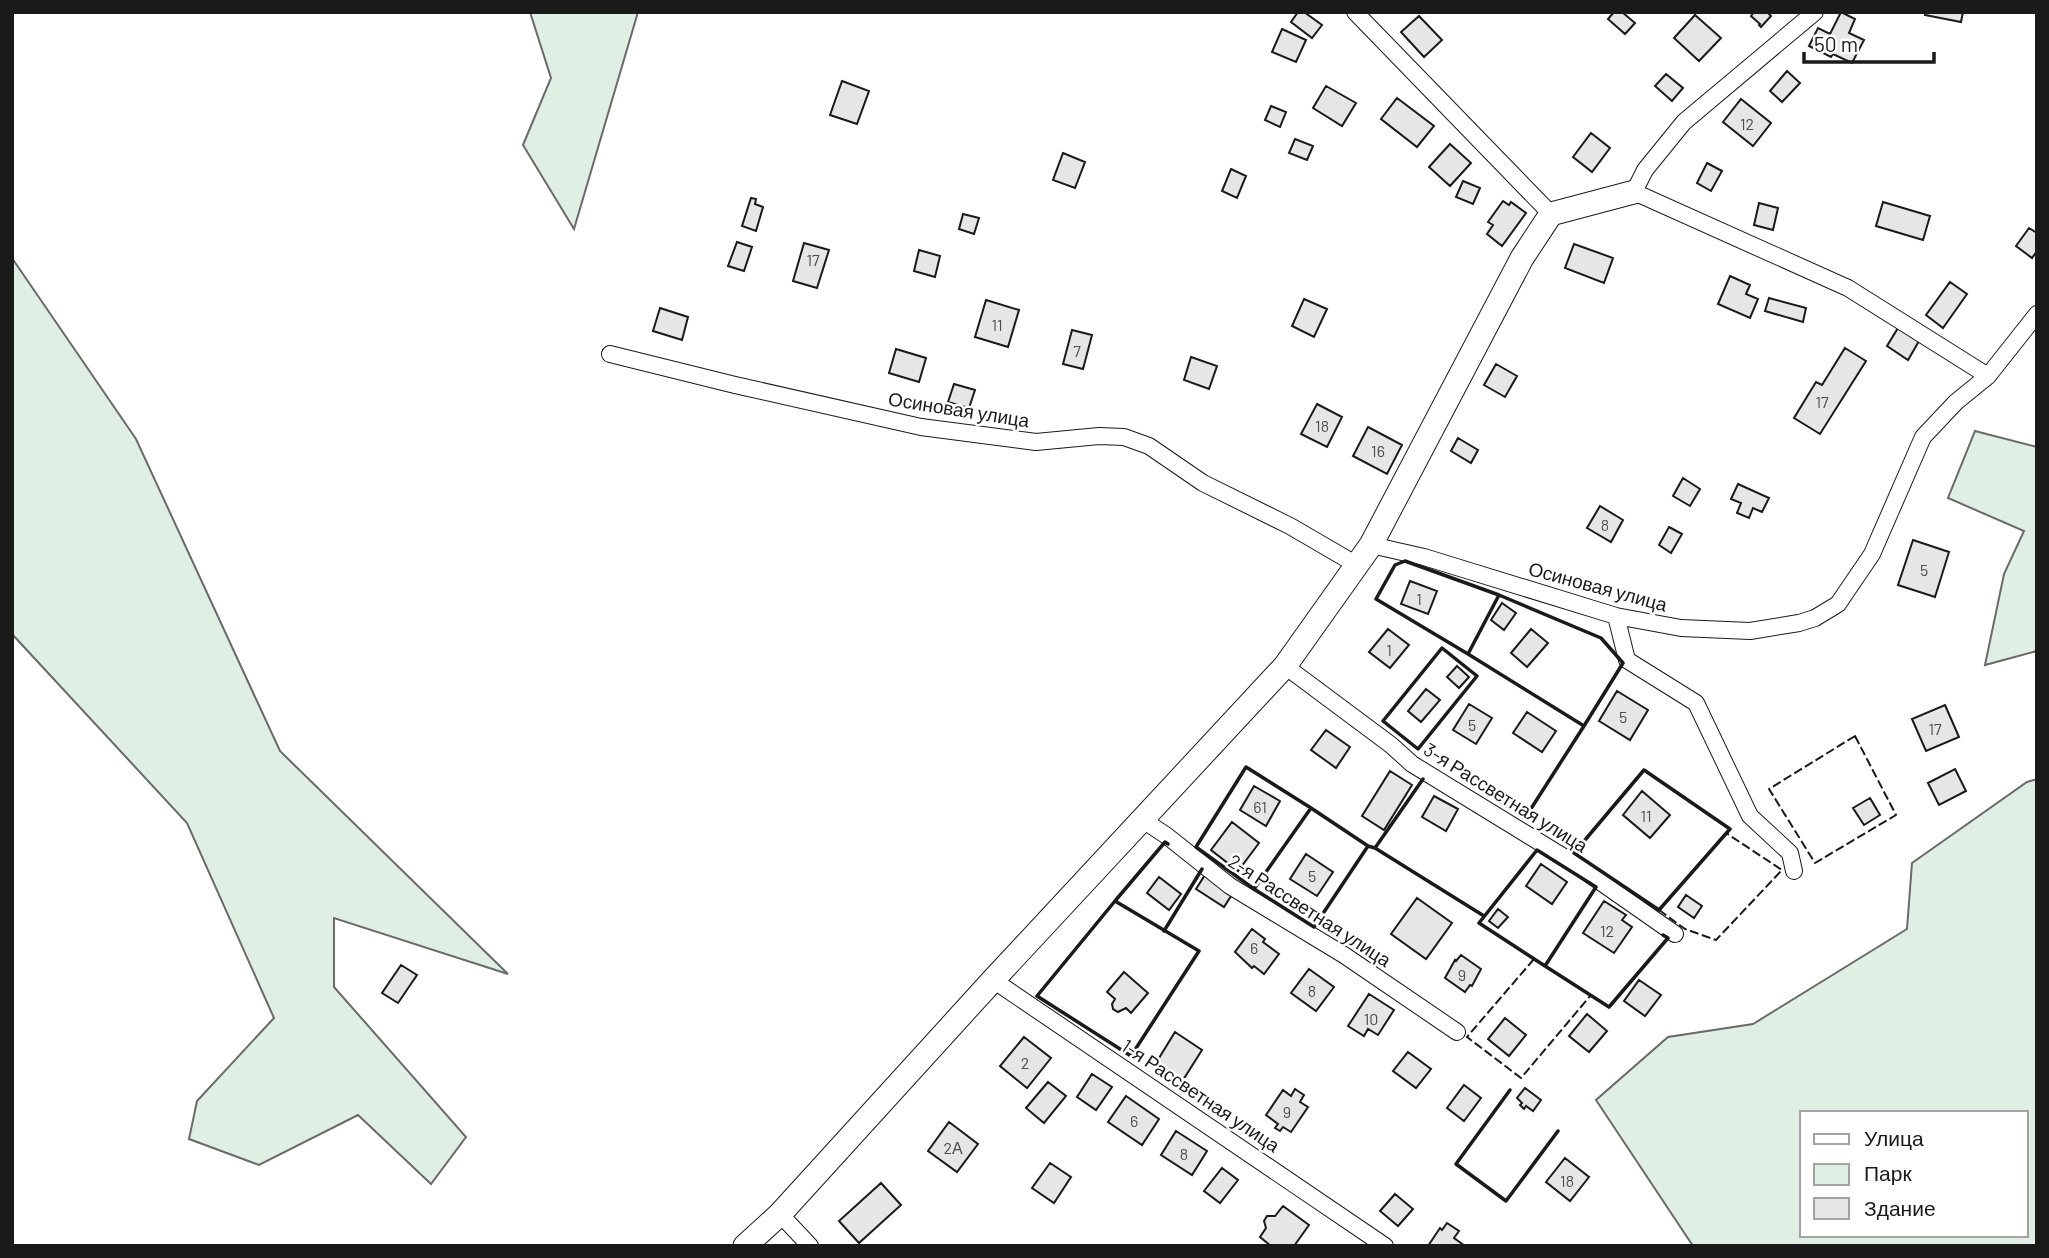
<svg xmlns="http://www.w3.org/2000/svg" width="2049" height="1258" viewBox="0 0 2049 1258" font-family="Barlow,sans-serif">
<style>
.green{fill:#e0efe3;stroke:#6a6a6a;stroke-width:2;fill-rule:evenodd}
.building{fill:#e6e6e6;stroke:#1a1a1a;stroke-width:2}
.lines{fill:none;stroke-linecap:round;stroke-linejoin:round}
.street-casing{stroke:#1a1a1a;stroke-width:18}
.secondary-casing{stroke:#1a1a1a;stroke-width:25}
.street{stroke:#fff;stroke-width:16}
.secondary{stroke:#fff;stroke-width:23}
.fence{stroke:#1a1a1a;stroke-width:2;stroke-dasharray:9 3.5;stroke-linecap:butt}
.wall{stroke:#1a1a1a;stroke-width:3.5}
.labels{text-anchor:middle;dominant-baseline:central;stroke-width:5;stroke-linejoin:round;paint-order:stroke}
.number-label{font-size:16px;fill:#4d4d4d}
.street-label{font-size:19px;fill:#1a1a1a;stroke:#fff}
</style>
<rect width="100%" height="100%" fill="#fff"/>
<path class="green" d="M530,12H638L574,229L523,145L551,78Z
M12,258L136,439L280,751L508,974L334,918V987L466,1137L431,1184L358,1115L259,1165L189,1139L197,1101L274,1018L187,823L12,634Z
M1975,431L2037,447V651L1985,665L2004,574L2024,531L1948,498Z
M2037,779V1246H1693L1596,1100L1668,1037L1753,1024L1907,929L1912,863L2027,782ZM1802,1113H2026V1235H1802Z"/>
<path class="building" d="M1298,12H1304L1322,25L1312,38L1291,22Z
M1614,12H1622L1635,23L1625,34L1608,19Z
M1754,12H1767L1771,16L1761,27L1759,25L1760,24L1751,16Z
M1841,12L1855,19L1849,33L1864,40L1852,63L1833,54L1831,57L1809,46L1818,28L1830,34Z
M1926,12H1963L1961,22L1925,15Z
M1695,15L1721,38L1699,61L1674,38Z
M1419,16L1442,40L1424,57L1401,32Z
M1282,29L1306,40L1296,62L1272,52Z
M1787,71L1800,83L1782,102L1770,91Z
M1666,74L1683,88L1672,101L1655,86Z
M842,81L869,91L857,124L830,115Z
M1326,86L1356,103L1342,126L1313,108Z
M1397,98L1434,126L1417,147L1381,119Z
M1741,99L1771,123L1753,146L1723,122Z
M1271,106L1286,112L1280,127L1265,120Z
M1591,133L1610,148L1592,172L1573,157Z
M1295,139L1313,146L1307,160L1289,153Z
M1450,144L1471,163L1450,186L1429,167Z
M1063,153L1085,162L1075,188L1053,180Z
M1707,163L1722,171L1711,191L1697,183Z
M1231,169L1246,176L1237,198L1222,191Z
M1463,181L1480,188L1473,204L1456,197Z
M751,198L756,199L755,204L763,207L756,231L742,226Z
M1503,201L1509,205L1511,202L1526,213L1502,246L1487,234L1493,225L1488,222Z
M1883,202L1930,216L1923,240L1876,226Z
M1759,203L1778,208L1773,230L1754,225Z
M963,214L979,218L974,234L959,229Z
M2029,228L2037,233V251L2032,258L2016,246Z
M737,242L752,247L744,271L728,266Z
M804,243L829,250L817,288L793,281Z
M1574,244L1613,258L1604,283L1565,268Z
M919,250L940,256L935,277L914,271Z
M1730,276L1750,285L1746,294L1758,299L1750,318L1718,304Z
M1950,282L1967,294L1943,328L1926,315Z
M1769,298L1806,308L1803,322L1765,311Z
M1304,299L1327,309L1314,337L1292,326Z
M986,300L1019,310L1008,347L975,337Z
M660,308L688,317L682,340L653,331Z
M1898,328L1919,341L1908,360L1887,346Z
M1072,330L1092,335L1083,369L1063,364Z
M1845,348L1866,361L1820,434L1794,418L1816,382L1822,385Z
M896,349L926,358L919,382L889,373Z
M1191,357L1217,366L1209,389L1184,380Z
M1496,364L1517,376L1505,397L1484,385Z
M954,384L975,390L969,408L948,402Z
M1317,404L1342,417L1327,447L1301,434Z
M1368,427L1402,445L1387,474L1353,456Z
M1458,438L1478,450L1471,463L1451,451Z
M1683,478L1700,489L1690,506L1673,496Z
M1738,484L1769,498L1762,512L1753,508L1749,518L1737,513L1741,503L1731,499Z
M1600,506L1623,520L1611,542L1587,528Z
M1669,527L1682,534L1671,553L1659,545Z
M1913,540L1949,552L1935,597L1898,585Z
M1410,581L1437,591L1428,614L1401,604Z
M1502,603L1516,613L1504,630L1491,620Z
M1388,629L1409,645L1390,668L1369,652Z
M1531,629L1548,643L1527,667L1511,653Z
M1457,666L1469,677L1459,688L1447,677Z
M1426,689L1440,700L1421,722L1408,711Z
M1617,691L1648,710L1630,740L1599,721Z
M1469,704L1492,718L1476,744L1453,730Z
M1945,705L1959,737L1926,751L1912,719Z
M1527,712L1556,731L1542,752L1513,733Z
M1326,730L1350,747L1336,768L1311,750Z
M1955,769L1966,791L1939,805L1928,783Z
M1390,771L1412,785L1384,830L1362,816Z
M1254,786L1280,801L1266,826L1240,810Z
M1642,791L1670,815L1650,838L1623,815Z
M1434,796L1458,809L1446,831L1422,817Z
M1870,798L1880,815L1864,825L1853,808Z
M1232,822L1259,843L1238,871L1211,850Z
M1306,854L1333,872L1317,896L1290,879Z
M1541,864L1567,882L1552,904L1526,886Z
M1205,875L1233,893L1224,907L1196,889Z
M1159,877L1181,894L1169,910L1147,893Z
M1686,895L1702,906L1694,918L1678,907Z
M1417,898L1452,923L1426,959L1391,934Z
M1604,901L1626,915L1622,920L1632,927L1614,953L1583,933Z
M1498,909L1508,917L1498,928L1489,921Z
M1252,929L1265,939L1263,942L1279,954L1264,974L1254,966L1252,968L1235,952Z
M1461,955L1481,969L1472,986L1470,985L1465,992L1445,978L1455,960L1456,961Z
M401,965L417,975L398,1003L382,993Z
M1309,969L1334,987L1316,1011L1291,993Z
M1124,972L1148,993L1131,1013L1126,1008L1118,1012L1113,1009L1112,1004L1115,999L1107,992Z
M1639,980L1661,995L1645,1016L1624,1001Z
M1369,994L1394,1010L1378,1035L1368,1029L1364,1036L1348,1026Z
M1587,1014L1607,1031L1589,1052L1569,1036Z
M1505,1018L1526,1035L1509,1056L1488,1039Z
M1175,1032L1202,1050L1183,1080L1156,1063Z
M1024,1037L1051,1058L1027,1088L1000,1066Z
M1408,1052L1431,1069L1416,1088L1393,1071Z
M1092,1074L1112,1087L1096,1110L1077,1097Z
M1048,1082L1066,1096L1044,1123L1026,1108Z
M1464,1085L1481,1098L1464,1121L1447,1108Z
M1525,1088L1541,1100L1533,1111L1526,1106L1524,1109L1520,1105L1522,1103L1517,1098Z
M1295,1089L1304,1095L1300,1102L1308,1107L1291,1132L1283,1127L1280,1131L1275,1128L1278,1124L1266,1115L1283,1090L1291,1096Z
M1126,1096L1159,1119L1142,1145L1108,1122Z
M949,1122L978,1144L957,1172L928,1151Z
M1176,1131L1207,1151L1192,1175L1161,1155Z
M1565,1158L1589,1177L1570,1201L1546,1182Z
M1050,1163L1071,1177L1054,1203L1032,1188Z
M1222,1168L1238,1180L1220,1203L1204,1191Z
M881,1183L901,1205L859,1243L839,1221Z
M1395,1194L1413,1209L1398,1226L1380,1211Z
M1283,1206L1309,1225L1294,1246H1271L1260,1237L1266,1228L1264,1221L1267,1216H1275Z
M1447,1223L1459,1231L1454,1238L1465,1246H1428L1440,1228L1442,1230Z"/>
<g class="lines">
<defs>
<path id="street" d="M1355,12L1551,214
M1815,12L1684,122L1645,170L1634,192L1848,288L1988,376
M610,354L735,385L921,427L1036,442L1099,436L1124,437L1149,446L1203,483L1290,526L1357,565
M1371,545L1424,557L1616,616L1681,628L1750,631L1799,623L1815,618L1838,604L1872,554L1923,437L1956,402L1988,376L2037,314
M1616,616L1627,660L1696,703L1750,816L1790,853L1794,871
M1285,666L1391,745L1412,764L1572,862L1675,934
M1143,820L1167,836L1230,886L1344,955L1457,1032
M993,980L1385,1246
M780,1214L810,1246"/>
<path id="secondary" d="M745,1246L780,1214L993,980L1285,666L1371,545L1522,258L1551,214L1634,192"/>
</defs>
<use href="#street" class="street-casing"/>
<use href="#secondary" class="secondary-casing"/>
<use href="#street" class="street"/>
<use href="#secondary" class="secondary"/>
<path class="fence" d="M1855,736L1896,815L1815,863L1769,789Z
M1659,910L1685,929L1716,940L1782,870L1726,833
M1534,959L1467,1037L1521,1078L1591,995"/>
<path class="wall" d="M1499,595L1601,638L1623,663L1584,726L1468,654Z
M1442,648L1477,676L1418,749L1383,721Z
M1468,654L1376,599L1395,565L1405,561L1499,595
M1246,767L1311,808L1254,889L1196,847Z
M1644,770L1730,829L1659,910L1574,853Z
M1472,782L1525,818L1584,726
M1368,846L1375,848L1484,916
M1375,848L1423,779
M1537,850L1596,887L1545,966L1479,923Z
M1254,889L1314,927L1368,846L1311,808
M1115,901L1199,951L1131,1056L1037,996Z
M1115,901L1165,842L1168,844
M1164,931L1202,869
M1545,966L1609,1007L1668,938L1663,935
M1510,1090L1456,1164L1506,1201L1558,1131"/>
</g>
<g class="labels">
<g class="number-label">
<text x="1747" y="123">12</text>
<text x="813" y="259">17</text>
<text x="997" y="324">11</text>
<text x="1077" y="350">7</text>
<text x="1822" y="401">17</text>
<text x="1322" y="425">18</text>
<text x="1378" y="450">16</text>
<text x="1605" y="524">8</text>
<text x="1924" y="569">5</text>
<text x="1419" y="598">1</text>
<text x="1389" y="649">1</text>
<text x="1623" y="716">5</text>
<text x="1472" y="724">5</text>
<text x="1935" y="728">17</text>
<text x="1260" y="806">61</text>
<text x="1646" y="815">11</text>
<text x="1312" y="875">5</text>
<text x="1607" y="930">12</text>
<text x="1254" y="947">6</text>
<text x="1462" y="974">9</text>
<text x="1312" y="990">8</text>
<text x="1371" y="1018">10</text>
<text x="1025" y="1062">2</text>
<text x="1287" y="1111">9</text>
<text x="1134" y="1120">6</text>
<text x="953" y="1147">2А</text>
<text x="1184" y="1153">8</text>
<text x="1567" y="1180">18</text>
</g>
<g class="street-label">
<text transform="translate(959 409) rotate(9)">Осиновая улица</text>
<text transform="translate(1598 586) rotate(15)">Осиновая улица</text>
<text transform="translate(1506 797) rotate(32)">3-я Рассветная улица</text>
<text transform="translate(1310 910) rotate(33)">2-я Рассветная улица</text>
<text transform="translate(1201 1095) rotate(34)">1-я Рассветная улица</text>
</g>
</g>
<rect width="2049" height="1258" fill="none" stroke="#1a1a1a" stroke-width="28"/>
<rect x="1800" y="1111" width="228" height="126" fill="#ffffff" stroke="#a3a3a3" stroke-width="2"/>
<rect x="1814" y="1134" width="35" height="10" fill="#ffffff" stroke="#a3a3a3" stroke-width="2"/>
<text x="1864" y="1146" font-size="21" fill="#1a1a1a">Улица</text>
<rect x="1814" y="1164" width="35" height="21" fill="#e0efe3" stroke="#a3a3a3" stroke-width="2"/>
<text x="1864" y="1181" font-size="21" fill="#1a1a1a">Парк</text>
<rect x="1814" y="1198" width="35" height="21" fill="#e6e6e6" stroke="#a3a3a3" stroke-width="2"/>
<text x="1864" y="1216" font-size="21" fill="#1a1a1a">Здание</text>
<path d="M1804 52v10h130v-10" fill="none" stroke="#1a1a1a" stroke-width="3.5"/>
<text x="1814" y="52" font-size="21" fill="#1a1a1a" stroke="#ffffff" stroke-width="5" paint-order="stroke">50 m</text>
</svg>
